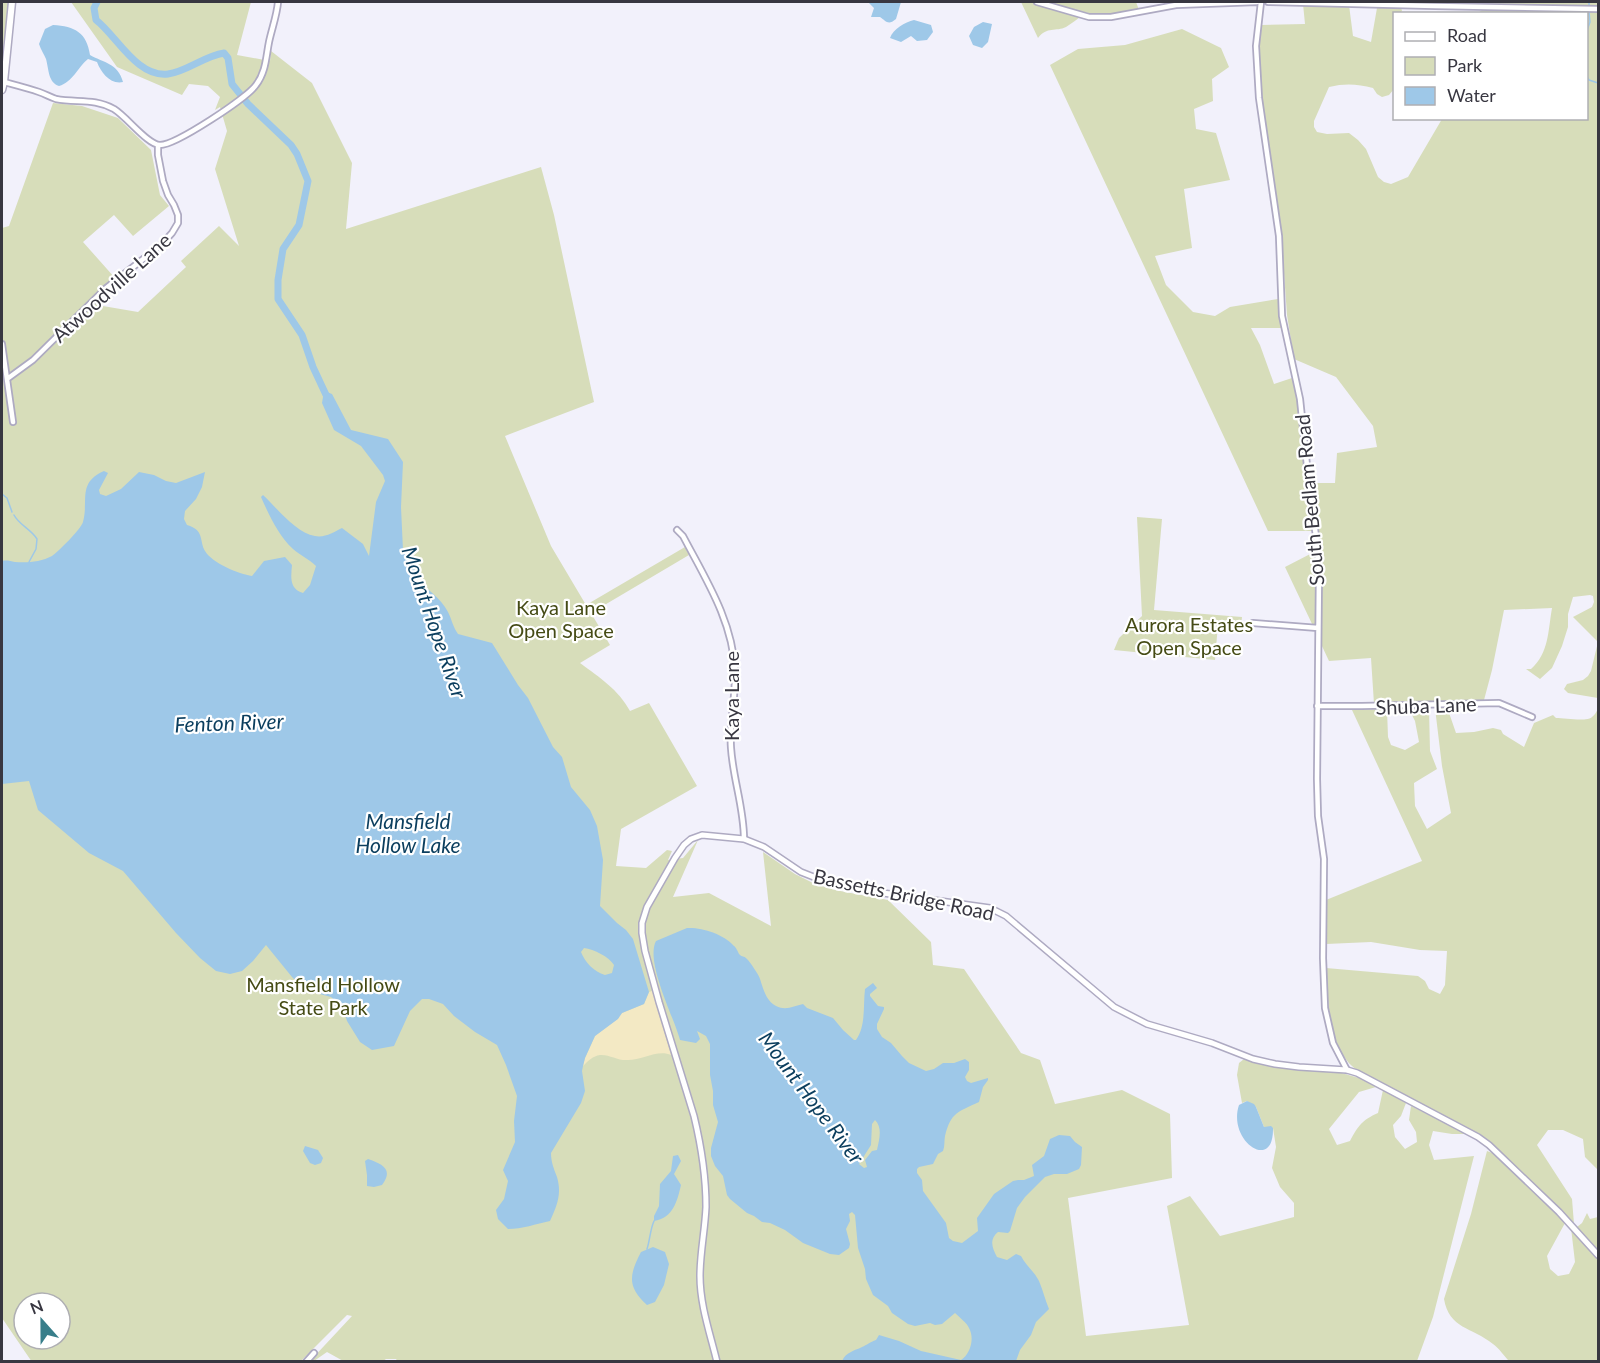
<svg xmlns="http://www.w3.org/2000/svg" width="1600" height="1363" viewBox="0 0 1600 1363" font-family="Lato,sans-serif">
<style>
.green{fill:#d7ddba;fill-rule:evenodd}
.sand{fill:#f3e9c4}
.water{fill:#9ec8e8;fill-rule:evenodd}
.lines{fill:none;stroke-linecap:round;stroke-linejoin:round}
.stream{stroke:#9ec8e8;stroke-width:1.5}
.river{stroke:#9ec8e8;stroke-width:7}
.minor-casing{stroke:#aeaac2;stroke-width:8}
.tertiary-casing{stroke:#aeaac2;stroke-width:8}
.secondary-casing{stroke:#aeaac2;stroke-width:9}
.minor{stroke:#fff;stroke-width:4.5}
.tertiary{stroke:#fff;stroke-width:5}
.secondary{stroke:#fff;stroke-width:6}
.labels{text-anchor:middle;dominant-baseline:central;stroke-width:4.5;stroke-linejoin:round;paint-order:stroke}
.street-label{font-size:20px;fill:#383741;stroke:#fff}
.park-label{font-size:20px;fill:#454b15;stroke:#fff}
.water-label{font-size:21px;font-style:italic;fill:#0b3e5e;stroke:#fff}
</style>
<rect width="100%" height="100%" fill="#f2f1fb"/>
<path class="green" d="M2,2H9L2,61Z
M71,2H251L237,55L270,61L271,51L312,83L352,163L346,229L541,167L554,215L594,402L505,436L551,546L586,605L685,547L689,555L591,613L610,645L580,663C600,678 618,689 630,711L649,703L697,786L621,829L616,866L646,868L667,850L672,851L668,860L683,858L698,840L673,897L709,893L771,926L763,852L795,874L815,884L835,890L888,900L931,942L933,965L964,969L1021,1053L1040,1060L1055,1104L1122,1090L1170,1114L1172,1178L1068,1198L1086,1336L1189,1325L1167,1206L1190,1196L1220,1236L1294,1217V1203L1280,1187L1272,1168L1276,1147L1273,1128L1264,1127L1256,1107L1247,1101L1242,1103L1237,1075L1239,1063L1244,1059L1281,1068L1338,1072L1359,1078L1376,1087L1359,1092L1329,1129L1337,1145L1350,1141C1358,1126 1362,1120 1378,1113L1383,1090L1406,1103L1401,1116L1393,1125L1395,1137L1405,1149L1417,1142L1416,1132L1409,1120L1411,1106L1467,1134H1452L1433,1131L1429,1145L1434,1160L1474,1156L1433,1317L1417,1361L398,1362L396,1359H386L383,1361L345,1362L327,1352L314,1361H310L352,1316L347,1315L301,1361L32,1362L2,1318V228L9,226L53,103L82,106L118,118L151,150L160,195L169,206L133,236L114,215L83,242L115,278L91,298L97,305L138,312L186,267L181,261L219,226L239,246L215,169L227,131L220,107L215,110L220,97L208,86L189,84L182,95L117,67ZM24,1303H60V1339H24Z
M1021,2H1030L1080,17C1076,20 1071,24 1066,27C1056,32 1047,26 1038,38Z
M1044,2H1136L1139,10L1100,16Z
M1462,2H1598V698L1568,693L1564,689L1567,684L1583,680L1588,676L1591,671L1598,642L1573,617L1592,607L1594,602L1593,596L1590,595L1573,597L1568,614V627L1562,646L1552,668L1540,679L1526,669H1531C1549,653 1548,631 1552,608L1504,610L1492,670L1484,700L1374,704L1371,658L1329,661L1321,644L1322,571L1312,483H1335L1337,453L1377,447L1373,426L1336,377L1294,359L1287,315L1281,231L1260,91L1259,44L1261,25L1305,24L1303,4L1349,5L1353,36L1371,42L1377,8L1401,7L1402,11L1400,13L1394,14V89L1389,95L1382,97L1377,94L1373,88C1358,84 1345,83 1329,87L1314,121V127L1317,132L1327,134L1349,133L1358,140L1366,149L1378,177L1384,182L1391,184L1408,177L1442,119L1586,118V14L1478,13L1490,4H1460Z
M1182,29L1221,48L1229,67L1212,79L1213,101L1194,109L1196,129L1216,133L1230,180L1184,189L1192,248L1155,256L1166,285L1193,312L1215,316L1230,307L1278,299L1282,328H1251L1260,345L1274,384L1292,378L1298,403L1313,531H1268L1050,65L1078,49L1125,45Z
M1137,517L1162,519L1154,610L1242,617L1241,626L1218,624L1215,660L1114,650L1119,638L1142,616Z
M1316,551L1317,626H1313L1285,567Z
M1447,707L1456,733L1474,732L1493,728L1501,730L1503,734L1524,747L1534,723L1553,715L1556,718C1565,718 1587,722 1592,717C1595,715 1596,712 1598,709V1170L1585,1157L1583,1139L1563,1130H1548L1537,1145L1572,1199L1574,1224L1488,1140L1478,1133L1357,1070C1328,1050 1328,1000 1326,968L1418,976L1425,981L1429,989L1440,994L1445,985L1447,951L1420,950L1371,942L1326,944V900L1422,861L1352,710L1387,709L1388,737L1391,745L1405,750L1419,742L1415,721L1409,709H1429L1430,751L1437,769L1414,783L1415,806L1427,829L1451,813L1442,766L1435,708Z
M1487,1151L1495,1154L1565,1223L1547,1256L1550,1269L1558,1276L1569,1274L1575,1262L1571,1228L1598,1259V1361H1509C1504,1356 1499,1348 1493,1344C1472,1327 1449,1329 1444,1299L1471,1214Z
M1587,1213L1590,1219L1598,1217V1253L1577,1227L1582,1223Z"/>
<path class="sand" d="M652,991L671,1055C658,1049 642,1060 628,1060C618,1061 609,1054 600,1055C593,1056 588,1061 583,1066L585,1058L595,1036L617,1019L622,1013L644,1004L649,992Z"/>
<path class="water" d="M868,2H901L896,19C888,26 886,21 880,17H871L874,8Z
M914,20L931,25L933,32L927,40L917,41L911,36L901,42L890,38C893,29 905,22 914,20Z
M983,22L992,24L988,42L982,48L973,45L969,36L974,27Z
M53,25C75,26 87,33 90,55C104,63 118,63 123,82C111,85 101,73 97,62L88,59C77,68 73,82 59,86C48,82 49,70 46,59C44,54 41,50 39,44L45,29Z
M324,391L332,394L351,430L388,439L403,462L401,507L403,550L415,563L414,578C426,588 441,598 448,612C452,620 453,627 458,634L492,643L518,685L528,698L553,747L562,757L571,787L590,810L597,826L603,860L600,906L617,923L626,930L633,939L649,992L644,1004L622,1013L618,1019L595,1036L585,1058L583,1066L582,1071L585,1091L581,1103L551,1153C551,1162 554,1169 557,1177C562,1194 557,1206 550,1221C536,1224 522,1229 508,1229L498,1219L496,1210L504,1199L508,1181L503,1170L515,1142L514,1121L517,1096L506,1065L497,1045L475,1032L454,1016L443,1004L429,999H422L410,1011L394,1046L372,1050L360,1042L347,1021L343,1008L331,997L305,990L292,977L266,945L253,961L242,971L230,974L216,971L200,958L176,933L123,871L89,853L38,810L29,781L2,784V561C7,560 10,561 15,562C27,563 41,562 52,556C58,552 81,529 83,522C89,500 77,483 104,471L108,473L99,490L100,494L106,496L121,489L139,472L154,475L166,481L176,483L205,472L202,487L196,499L185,511L184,519L187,525C205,530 199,541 205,551C212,563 239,574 252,576L264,561L285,557L292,565C291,577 289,589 303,593L310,585L316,566C309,559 300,555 293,549C278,535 269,515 261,497L263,495C277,508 296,533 315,536C325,538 334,532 342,528L363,544L369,556L376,502L385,481L383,475L361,446L334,430L322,403ZM584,948C594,949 609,957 614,965L612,973L605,975C594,972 585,962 581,952Z
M687,928C701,927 724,934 734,946C736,947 738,952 739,954C743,958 743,955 747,959C750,962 759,975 760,979C763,988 766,1001 776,1006C786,1011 794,1006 803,1004L807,1008L833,1018L843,1030L854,1040H856C866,1026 863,1006 865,989L873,983L877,988L870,994V996L878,1006L884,1007V1009L877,1024V1029L882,1037L891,1043L902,1056L909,1063L926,1071L934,1069L943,1063H954L965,1059L969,1062V1070L965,1077L967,1081L971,1083L988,1078V1080L983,1087L979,1102C958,1112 951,1112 945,1136C944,1141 945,1146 943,1151L938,1154L933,1164L919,1167L917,1169V1173L922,1180L923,1191L946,1223L949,1238L953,1241L962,1243L978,1231L977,1218L994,1194L1013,1181L1018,1180H1024L1034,1176L1032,1165L1044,1156L1050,1139L1059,1135L1070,1136L1075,1142L1082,1147L1081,1165L1079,1169L1067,1174H1054L1045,1177L1025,1197L1017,1208L1010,1231L1008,1233L998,1232C989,1239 992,1248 997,1257L1007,1260L1016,1254L1021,1256C1026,1266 1034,1271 1039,1281C1043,1290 1045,1300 1049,1309L1036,1322L1031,1335L1020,1350L1016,1361H842C846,1352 854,1351 862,1347C867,1345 870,1342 876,1340L879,1335L899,1341L921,1351L961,1360C970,1354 975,1339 969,1328C967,1323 959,1317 955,1313L942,1324L935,1325L930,1323L915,1326L908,1324L892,1313L888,1306L873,1295L866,1279L865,1269L858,1248L855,1215L852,1212L849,1214L850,1221L846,1229L850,1244L849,1248L839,1255L830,1254L803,1243L785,1230L770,1223L762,1222L754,1216L747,1213L730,1199L727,1195L723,1176L715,1166L711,1156V1148L718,1122L713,1105V1091L710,1075V1044L706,1036L697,1031L700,1039L696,1043L680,1040C674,1017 645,962 656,941ZM875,1120C883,1128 879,1140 877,1150L872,1151L865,1160L867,1167L864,1168L859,1164L871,1145L872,1124Z
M1247,1101L1254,1104L1256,1107L1264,1127L1271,1126L1273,1128C1274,1173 1227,1141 1239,1105Z
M305,1146L318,1150L323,1158L321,1163L315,1165L310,1163L303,1151Z
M678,1155L681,1161L674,1174L681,1185C677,1202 673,1218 654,1221V1216L659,1206L660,1184L671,1171L673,1156Z
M368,1159C382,1164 394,1169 382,1185L374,1187L367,1186V1175L365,1161Z
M653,1247L665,1252L669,1264L664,1285L655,1302L647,1305C627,1287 629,1275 641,1252Z"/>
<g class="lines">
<path class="stream" d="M1589,2V5
M1586,33L1590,22L1589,12
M1586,75L1589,80L1598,83
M2,494L7,498L12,512
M14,515C19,525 31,529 37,539L36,549L29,562
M647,1249C650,1240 650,1230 654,1221"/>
<path class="river" d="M97,2L94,8L96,20C116,35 137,78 168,74C186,72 204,56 224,53L228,58L232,84L248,104L291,145L297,154L308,181L299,225L283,249L278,280V299L302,335L313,367L327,397"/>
<defs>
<path id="minor" d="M1037,2L1089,17H1111L1176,5L1257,2
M1261,2L1256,46L1259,98L1279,236L1282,316L1300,399L1311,504L1317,542L1319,573L1317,779L1318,816L1324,859L1323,958L1325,1008L1333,1043L1347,1070
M1268,2L1435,6L1598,9
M4,82C15,85 27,88 39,92C45,94 50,97 56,99C77,103 94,98 114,109C127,117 148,145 160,145C176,145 247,98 256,85C266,72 266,57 269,42C272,28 277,15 278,2
M2,344L13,422
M7,379L33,360L105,289L161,245L172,233L178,223V215L174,205L168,195L163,181L158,155V145
M677,530L683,536C705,578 733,621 735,671C736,697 729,722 731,748C733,779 744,808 744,839
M1253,623L1318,628
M1317,706H1362L1499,703L1532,717
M306,1362L314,1353"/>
<path id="tertiary" d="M717,1362C710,1333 700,1305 700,1276C700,1253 705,1230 706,1207C706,1177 701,1145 694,1116L659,1002L645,951L642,933V923L647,907L675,858L684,845L691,839L702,835L744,839L764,847L801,872L824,881L883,893L990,908L1006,916L1114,1007L1147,1024L1212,1043L1253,1059L1275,1064L1299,1067L1347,1070L1357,1073L1478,1137L1489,1145L1559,1212L1598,1255"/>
<path id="secondary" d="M2,90L4,82L12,2"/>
</defs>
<use href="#minor" class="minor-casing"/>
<use href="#tertiary" class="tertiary-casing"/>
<use href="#secondary" class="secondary-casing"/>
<use href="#minor" class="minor"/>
<use href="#tertiary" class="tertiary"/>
<use href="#secondary" class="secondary"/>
</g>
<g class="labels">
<g class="street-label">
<text transform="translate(111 287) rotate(-42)">Atwoodville Lane</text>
<text transform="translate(1309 500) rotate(-95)">South Bedlam Road</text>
<text transform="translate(731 696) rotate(-90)">Kaya Lane</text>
<text transform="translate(1426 705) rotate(-2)">Shuba Lane</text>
<text transform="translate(904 894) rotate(12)">Bassetts Bridge Road</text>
</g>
<g class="park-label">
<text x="561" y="607">Kaya Lane<tspan x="561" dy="23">Open Space</tspan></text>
<text x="1189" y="624">Aurora Estates<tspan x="1189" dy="23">Open Space</tspan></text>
<text x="323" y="984">Mansfield Hollow<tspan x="323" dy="23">State Park</tspan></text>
</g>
<g class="water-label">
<text transform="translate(435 622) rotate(71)">Mount Hope River</text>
<text transform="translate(229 722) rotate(-2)">Fenton River</text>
<text x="408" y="820">Mansfield<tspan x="408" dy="24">Hollow Lake</tspan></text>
<text transform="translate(812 1097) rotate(53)">Mount Hope River</text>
</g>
</g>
<rect width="1600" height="1363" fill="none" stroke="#383741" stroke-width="6"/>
<rect x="1393" y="12" width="195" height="108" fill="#ffffff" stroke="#afafb3" stroke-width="1.5"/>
<rect x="1405" y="32" width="30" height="9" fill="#ffffff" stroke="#afafb3" stroke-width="1.5"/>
<text x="1447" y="42" font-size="18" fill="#383741">Road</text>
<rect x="1405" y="57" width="30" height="18" fill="#d7ddba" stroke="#afafb3" stroke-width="1.5"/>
<text x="1447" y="72" font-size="18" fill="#383741">Park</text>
<rect x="1405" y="87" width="30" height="18" fill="#9ec8e8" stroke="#afafb3" stroke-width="1.5"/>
<text x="1447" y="102" font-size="18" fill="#383741">Water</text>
<g transform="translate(42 1321) rotate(339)"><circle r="28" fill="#ffffff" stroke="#afafb3" stroke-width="1.5"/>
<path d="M0-4.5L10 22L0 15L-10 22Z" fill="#387e8a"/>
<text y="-9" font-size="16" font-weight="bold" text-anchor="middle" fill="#383741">N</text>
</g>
</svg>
